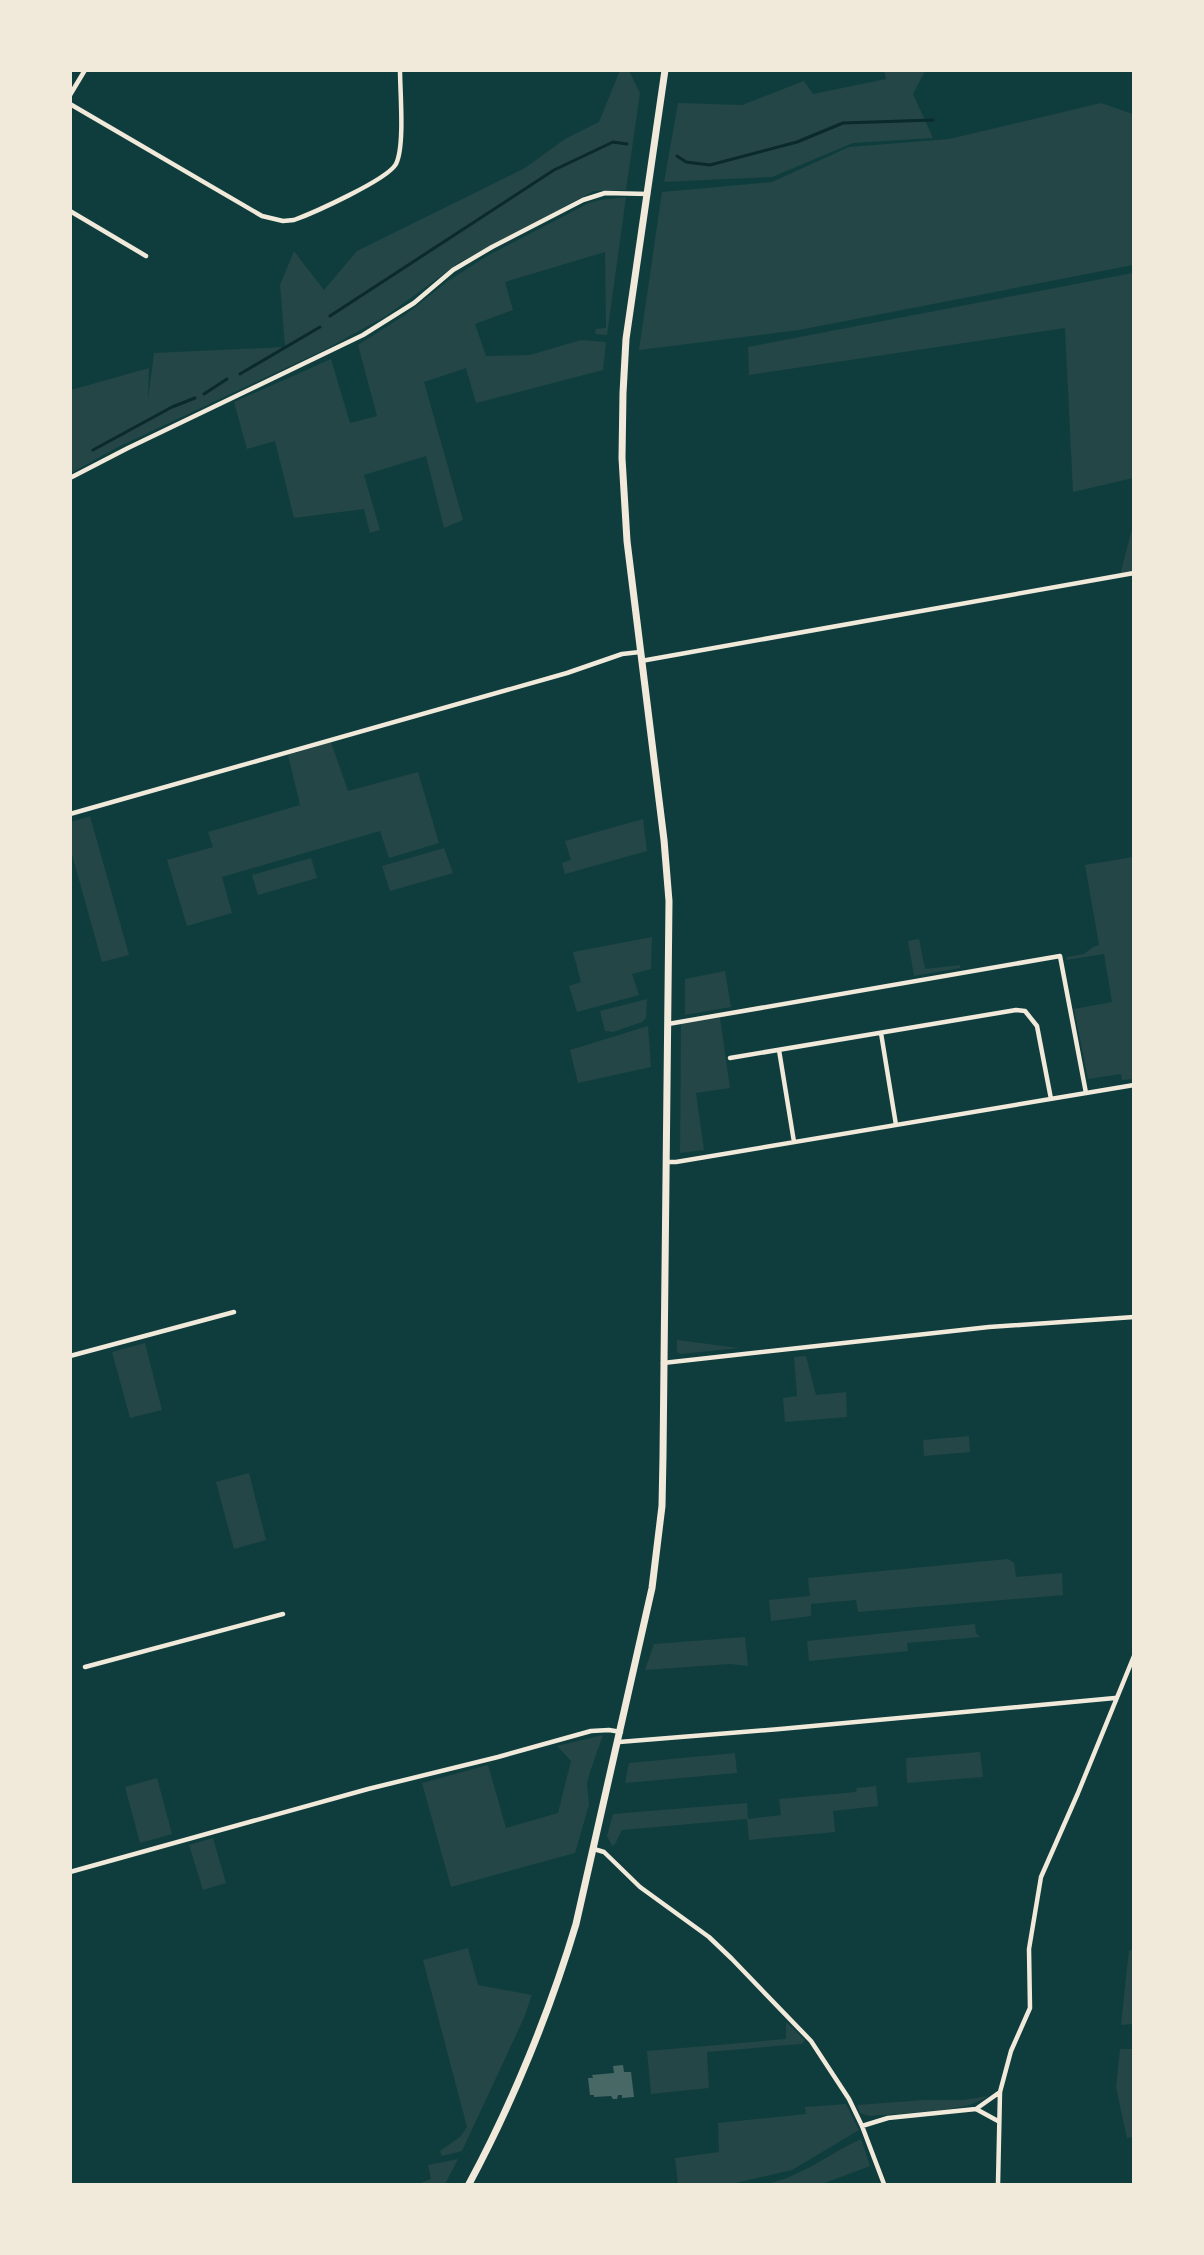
<svg xmlns="http://www.w3.org/2000/svg" width="1204" height="2255" viewBox="0 0 1204 2255" font-family="'DejaVu Sans',sans-serif">
<style>
.green{fill:#244646}
.lines{fill:none;stroke-linecap:round;stroke-linejoin:round}
.stream{stroke:#0a2a2b;stroke-width:3}
.building{fill:#486865}
.minor{stroke:#f1e9da;stroke-width:4.5}
.primary{stroke:#f1e9da;stroke-width:7}
</style>
<rect width="100%" height="100%" fill="#0f3d3e"/>
<path class="green" d="M620,70L629,71L640,93L626,190L594,191L460,262L386,316L324,350L118,447L71,473V390L149,368L148,399L154,353L285,347L280,285L294,251L324,290L357,251L525,168L565,139L599,122Z
M884,71H925L913,94L933,138L853,143L772,177L664,182L678,103L742,105L804,81L813,94L886,79Z
M1101,103L1133,114V265L799,330L639,350L662,192L772,182L849,147L949,139Z
M626,197L607,335L595,334L596,329L606,328L605,252L505,282L513,310L475,324L486,356L530,355L581,340L606,342L603,370L476,403L466,368L424,382L463,520L444,528L426,456L364,475L380,530L370,533L364,509L294,518L275,441L247,449L234,402L331,359L350,423L377,416L358,345L405,315L448,281L487,256L589,203L600,200Z
M1133,273V478L1073,492L1065,328L749,375L748,347Z
M1133,525V573L1120,575Z
M331,742L348,791L418,772L439,843L389,858L380,831L222,877L232,913L187,926L167,860L213,847L208,832L300,805L288,755Z
M90,816L129,955L102,962L71,851V822Z
M643,819L647,851L565,874L562,863L571,860L565,841Z
M444,848L453,873L390,891L382,866Z
M1133,857V1079L1122,1080L1121,1074L1088,1079L1074,1009L1112,1002L1104,954L1066,960L1067,957L1084,954L1093,947L1099,945L1085,865Z
M311,858L317,878L258,895L252,875Z
M652,937L651,969L632,974L639,995L577,1012L569,986L581,982L573,952Z
M919,939L925,969L960,965V968L914,976L908,941Z
M725,971L731,1007L685,1015V979Z
M647,999L646,1018L642,1022L613,1032L605,1031L600,1011Z
M720,1018L730,1088L696,1093L704,1150L680,1153L681,1024Z
M648,1026L651,1067L578,1083L570,1050Z
M677,1340L739,1348L681,1354L677,1352Z
M145,1343L162,1410L130,1418L112,1352Z
M806,1356L816,1395L846,1392L847,1417L785,1422L783,1398L797,1396L794,1357Z
M969,1436L970,1452L924,1456L923,1440Z
M249,1473L266,1540L234,1549L216,1482Z
M1008,1559L1014,1563L1016,1577L1062,1573L1063,1595L858,1612L856,1600L811,1604V1616L771,1621L769,1600L810,1596L808,1578Z
M975,1624L976,1633L980,1637L907,1643L908,1651L809,1661L807,1641Z
M745,1637L748,1666L730,1664L645,1670L654,1644Z
M603,1735L590,1772L587,1783L589,1805L575,1853L451,1887L422,1783L488,1765L506,1828L558,1813L571,1761L557,1746Z
M980,1752L983,1777L907,1783L906,1758Z
M735,1753L737,1773L625,1783L629,1763Z
M157,1778L172,1834L140,1843L125,1787Z
M876,1786L878,1806L833,1811L835,1832L749,1840L747,1819L622,1830L615,1844L612,1846L607,1836L613,1814L747,1803L748,1819L781,1815L779,1799L856,1792L857,1788Z
M213,1838L226,1883L203,1890L189,1845Z
M468,1948L478,1985L532,1995L523,2020L462,2151L442,2156L440,2151L460,2137L467,2127L423,1960Z
M1129,1950L1133,1951V2024L1121,2025Z
M786,2022L805,2040L802,2044L707,2052L709,2088L651,2094L647,2051L786,2039Z
M1120,2049H1133V2137L1127,2138L1116,2087Z
M988,2096C967,2113 899,2113 870,2116L860,2113L857,2105L924,2100H963Z
M846,2104L859,2130L792,2170L731,2184H678L675,2158L719,2152L718,2123L806,2114L805,2107Z
M861,2139L870,2166L822,2184H767C804,2175 827,2155 861,2139Z
M458,2159L445,2184H417L431,2179L428,2165Z"/>
<g class="lines">
<path class="stream" d="M677,156L686,162L710,165L797,142L843,123L933,120
M330,316L554,170L613,142L627,144
M240,374L320,327
M204,394L227,379
M93,450L172,407L195,398"/>
</g>
<path class="building" d="M623,2065L624,2072H631L634,2097L622,2098V2095H618L617,2099H613L611,2096L594,2097V2095H590L588,2078H593L592,2075L614,2073L613,2066Z"/>
<g class="lines">
<path class="minor" d="M70,95L85,70
M70,104L262,216L283,221L294,220C313,213 387,180 396,164C405,146 400,92 400,70
M70,211L146,256
M70,478L128,448L363,335L414,303L453,270L492,247L583,200L605,193L648,194
M641,661L1134,573
M70,814L567,673L622,654L640,652
M668,1024L1060,956L1086,1093
M881,1033L896,1125
M779,1050L794,1142
M730,1058L1016,1010L1025,1011L1037,1026L1051,1099
M666,1162H676L1134,1085
M70,1356L234,1312
M663,1363L989,1327L1134,1317
M85,1667L283,1614
M619,1742L780,1729L1115,1698
M594,1849L604,1852L640,1887L709,1937L732,1959L811,2041L849,2099L862,2126L884,2184
M70,1872L368,1789L498,1757L591,1731L609,1730L621,1732
M976,2109L1000,2092
M862,2126L888,2118L976,2109L998,2121
M998,2184L1000,2092L1011,2051L1030,2008L1029,1949L1041,1877L1078,1793L1134,1656"/>
<path class="primary" d="M469,2184C512,2104 550,2011 576,1924L652,1588L662,1506L663,1456L669,901L664,840L627,541L622,458L623,393L626,339L665,70"/>
</g>
<rect width="1204" height="2255" fill="none" stroke="#f1e9da" stroke-width="144"/>
</svg>
